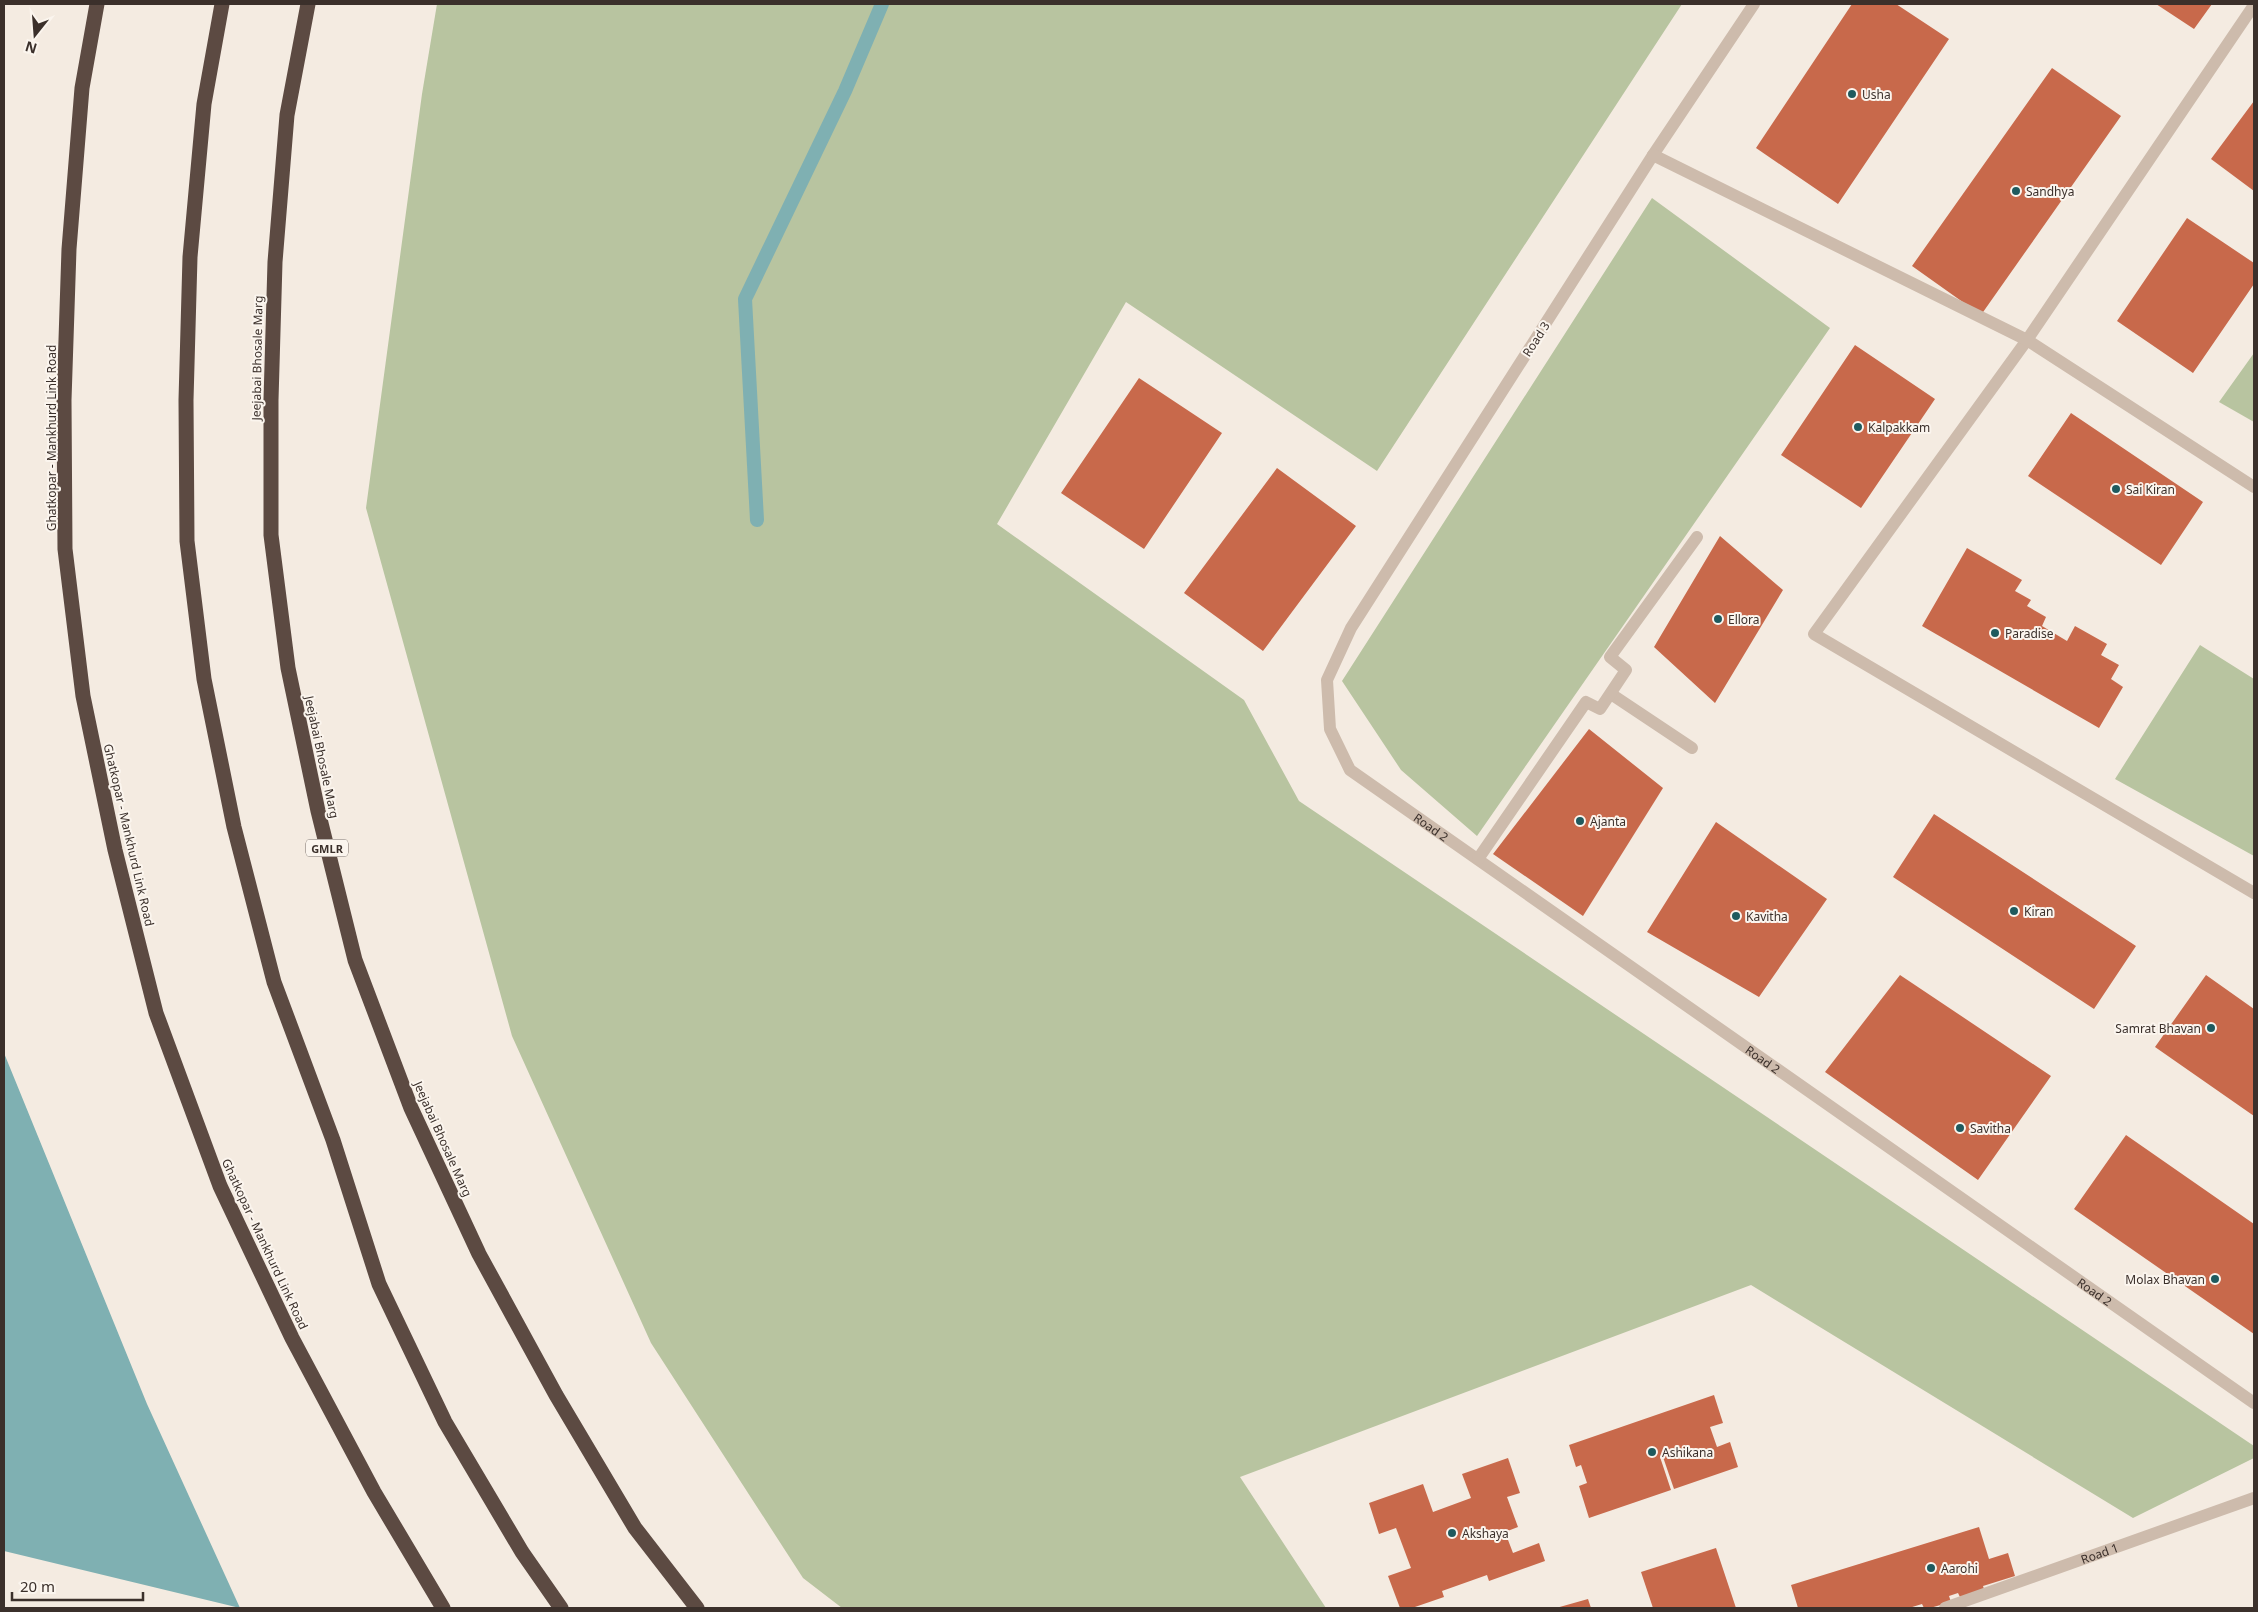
<svg xmlns="http://www.w3.org/2000/svg" width="2258" height="1612" viewBox="0 0 2258 1612" font-family="'Noto Sans',sans-serif">
<style>
.green{fill:#b8c4a0}
.water{fill:#7fb0b2}
.lines{fill:none;stroke-linecap:round;stroke-linejoin:round}
.stream{stroke:#7fb0b2;stroke-width:14}
.building{fill:#c8694b}
.street{stroke:#cdbbac;stroke-width:12}
.highway{stroke:#5c4a42;stroke-width:15}
.poi-dot{fill:#1f5a5e;stroke:#fbf5ee;stroke-width:2}
.labels{text-anchor:middle;dominant-baseline:central;stroke-width:4;stroke-linejoin:round;paint-order:stroke}
.shield{fill:#fbf5ee;stroke:#756b66;stroke-width:1}
.shield-label{font-size:11px;font-weight:bold;fill:#3b302b}
.poi-label{font-size:12px;fill:#3b302b;stroke:#fbf5ee;text-anchor:start}
.street-label{font-size:12px;fill:#3b302b;stroke:#fbf5ee}
</style>
<rect width="100%" height="100%" fill="#f4ebe1"/>
<path class="green" d="M437,4H1682L1377,471L1126,302L997,524L1244,700L1299,801L2254,1446V1458L2133,1518L1751,1285L1240,1477L1326,1608H842L803,1578L651,1343L512,1036L366,508L422,94Z
M1652,198L1830,328L1477,836L1401,770L1342,681Z
M2254,353V422L2219,402Z
M2200,645L2254,679V856L2115,779Z"/>
<path class="water" d="M4,1053L147,1404L240,1608L4,1551Z"/>
<g class="lines">
<path class="stream" d="M757,520L745,299L845,91L882,4"/>
</g>
<path class="building" d="M1852,4H1896L1949,39L1838,204L1756,148Z
M2156,4H2212L2194,29Z
M2052,68L2121,116L1981,315L1912,266Z
M2254,101V191L2211,159Z
M2187,218L2254,263V284L2193,373L2117,321Z
M1855,345L1935,399L1861,508L1781,455Z
M1139,378L1222,433L1144,549L1061,493Z
M2071,413L2203,502L2161,565L2028,476Z
M1277,468L1356,526L1263,651L1184,593Z
M1720,536L1783,590L1715,703L1654,647Z
M1967,548L2022,580L2015,591L2031,600L2027,606L2046,617L2042,626L2067,641L2075,626L2107,644L2101,655L2119,665L2111,679L2123,687L2099,728L1922,626Z
M1589,729L1663,788L1583,916L1493,854Z
M1934,814L2136,946L2094,1009L1893,877Z
M1716,822L1827,899L1759,997L1647,932Z
M1900,975L2051,1076L1978,1180L1825,1072Z
M2206,975L2254,1009V1116L2155,1047Z
M2126,1135L2254,1224V1334L2074,1209Z
M1714,1395L1723,1423L1710,1427L1717,1447L1730,1442L1738,1467L1674,1489L1663,1457H1660L1671,1490L1589,1518L1579,1486L1587,1483L1581,1465L1576,1467L1569,1445Z
M1508,1458L1520,1493L1507,1497L1518,1527L1505,1532L1513,1553L1539,1543L1545,1561L1489,1581L1487,1575L1442,1591L1444,1597L1412,1608H1400L1388,1576L1411,1568L1396,1528L1379,1534L1369,1503L1423,1484L1433,1512L1471,1498L1462,1474Z
M1979,1527L1989,1559L2008,1553L2015,1576L1983,1586L1985,1592L1961,1599L1958,1593L1949,1596L1951,1602L1930,1608H1924L1922,1604L1909,1608H1798L1791,1585Z
M1716,1548L1736,1608H1653L1641,1572Z
M1588,1599L1591,1608H1556Z"/>
<g class="lines">
<g class="street">
<path id="s1" d="M1754,4L1653,155L1351,628L1327,680L1330,729L1350,770L2254,1403"/>
<path d="M2254,5L2027,340L1814,634L2254,893"/>
<path d="M1653,155L2027,340L2254,487"/>
<path d="M1611,694L1692,748"/>
<path d="M1478,859L1586,702L1600,709L1626,670L1610,657L1697,537"/>
<path id="s2" d="M1945,1608L2254,1498"/>
</g>
<path class="highway" d="M97,4L82,88L69,249L64,400L65,549L83,696L115,850L156,1013L220,1186L292,1338L374,1492L443,1608
M222,4L204,104L190,257L186,400L187,541L204,679L234,827L274,982L333,1140L379,1284L445,1422L522,1552L561,1608
M308,4L287,115L275,262L271,400V535L288,668L318,811L355,960L411,1108L479,1254L556,1395L635,1528L697,1608"/>
</g>
<g class="poi-dot">
<circle cx="1852" cy="94" r="5"/>
<circle cx="2016" cy="191" r="5"/>
<circle cx="1858" cy="427" r="5"/>
<circle cx="2116" cy="489" r="5"/>
<circle cx="1718" cy="619" r="5"/>
<circle cx="1995" cy="633" r="5"/>
<circle cx="1580" cy="821" r="5"/>
<circle cx="2014" cy="911" r="5"/>
<circle cx="1736" cy="916" r="5"/>
<circle cx="2211" cy="1028" r="5"/>
<circle cx="1960" cy="1128" r="5"/>
<circle cx="2215" cy="1279" r="5"/>
<circle cx="1652" cy="1452" r="5"/>
<circle cx="1452" cy="1533" r="5"/>
<circle cx="1931" cy="1568" r="5"/>
</g>
<g class="labels">
<rect class="shield" x="306" y="839.5" width="42" height="17" rx="4"/>
<g class="shield-label">
<text x="327" y="848">GMLR</text>
</g>
<g class="poi-label">
<text x="1862" y="94">Usha</text>
<text x="2026" y="191">Sandhya</text>
<text x="1868" y="427">Kalpakkam</text>
<text x="2126" y="489">Sai Kiran</text>
<text x="1728" y="619">Ellora</text>
<text x="2005" y="633">Paradise</text>
<text x="1590" y="821">Ajanta</text>
<text x="2024" y="911">Kiran</text>
<text x="1746" y="916">Kavitha</text>
<text x="2201" y="1028" text-anchor="end">Samrat Bhavan</text>
<text x="1970" y="1128">Savitha</text>
<text x="2205" y="1279" text-anchor="end">Molax Bhavan</text>
<text x="1662" y="1452">Ashikana</text>
<text x="1462" y="1533">Akshaya</text>
<text x="1941" y="1568">Aarohi</text>
</g>
<g class="street-label">
<text transform="translate(1536 339) rotate(-57)">Road 3</text>
<text transform="translate(257 358) rotate(-89)">Jeejabai Bhosale Marg</text>
<text transform="translate(51 438) rotate(-90)">Ghatkopar - Mankhurd Link Road</text>
<text transform="translate(322 757) rotate(78)">Jeejabai Bhosale Marg</text>
<text stroke="none"><textPath href="#s1" startOffset="994">Road 2</textPath></text>
<text transform="translate(129 835) rotate(77)">Ghatkopar - Mankhurd Link Road</text>
<text stroke="none"><textPath href="#s1" startOffset="1399">Road 2</textPath></text>
<text transform="translate(443 1139) rotate(66)">Jeejabai Bhosale Marg</text>
<text transform="translate(265 1244) rotate(65)">Ghatkopar - Mankhurd Link Road</text>
<text stroke="none"><textPath href="#s1" startOffset="1804">Road 2</textPath></text>
<text stroke="none"><textPath href="#s2" startOffset="164">Road 1</textPath></text>
</g>
</g>
<rect width="2258" height="1612" fill="none" stroke="#3b302b" stroke-width="10"/>
<g transform="translate(35 35) rotate(197)" stroke="#fbf5ee" stroke-width="4" paint-order="stroke">
<path d="M0-4L9 19L0 12L-9 19Z" fill="#3b302b"/>
<text y="-8" font-size="14" font-weight="bold" text-anchor="middle" fill="#3b302b">N</text>
</g>
<path d="M12 1592v8h131v-8" fill="none" stroke="#3b302b" stroke-width="2.5"/>
<text x="20" y="1592" font-size="15" fill="#3b302b" stroke="#fbf5ee" stroke-width="4" paint-order="stroke">20 m</text>
</svg>
